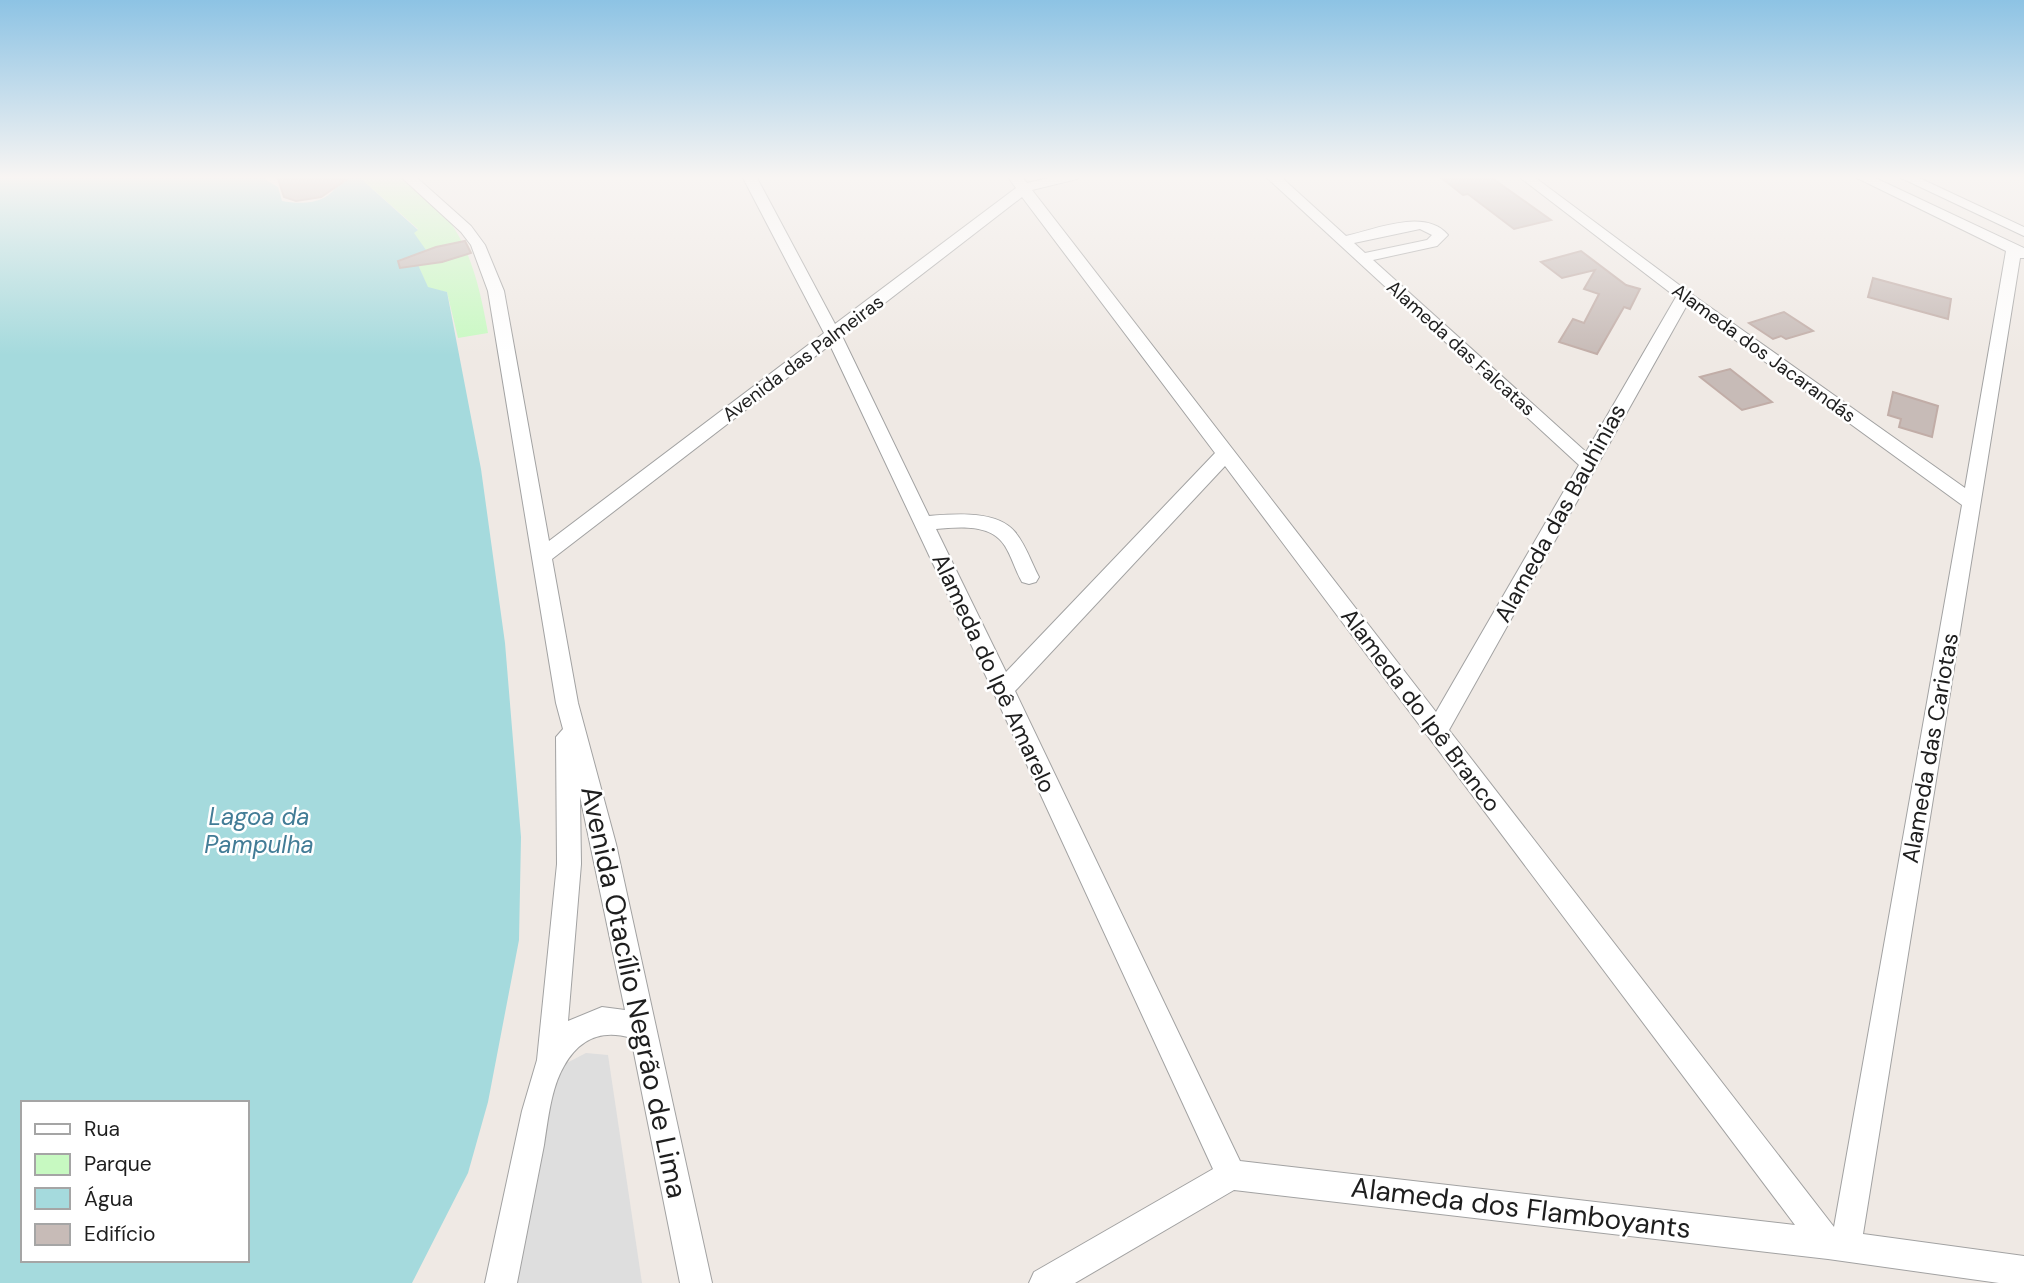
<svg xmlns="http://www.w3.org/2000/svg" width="2024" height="1283" viewBox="0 0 2024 1283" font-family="'DM Sans',sans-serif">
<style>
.park{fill:#c7f9c1}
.parking{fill:#dedede}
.water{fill:#a5dadd;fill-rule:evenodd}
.building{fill:#c7bbb7;stroke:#c1ada7;stroke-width:2}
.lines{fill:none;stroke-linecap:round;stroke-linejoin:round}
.minor-casing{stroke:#a2a2a2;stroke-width:2}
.minor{fill:#fff;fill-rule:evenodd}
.labels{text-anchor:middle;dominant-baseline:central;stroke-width:5;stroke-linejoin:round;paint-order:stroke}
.far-street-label{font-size:19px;fill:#1e1e1e;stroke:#fff}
.street-label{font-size:23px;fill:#1e1e1e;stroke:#fff}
.water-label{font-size:24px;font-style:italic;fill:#427c96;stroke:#fff}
.near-street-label{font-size:28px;fill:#1e1e1e;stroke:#fff}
</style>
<rect width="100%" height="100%" fill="#efe9e4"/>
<path class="park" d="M358,176C370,176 390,172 401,176C407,178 414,186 419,189C466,226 478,277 488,333L458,338L447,292L428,288L415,258L414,232L418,229Z"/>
<path class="parking" d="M586,1053L608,1055L642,1283H509L555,1069Z"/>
<path class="water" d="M0,176H260L278,187L282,201C302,205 332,204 339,180L334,176H358L418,230L414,233L426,250L415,258L428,287L447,292L481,469L505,643L521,837L519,940L488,1102L468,1173L412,1283H0ZM23,1103H247V1260H23Z"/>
<path class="building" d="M277,176H326L346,180L321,197L296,201L284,197Z
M1439,176H1489L1551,220L1514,229L1468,194L1463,195Z
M465,241L471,253L442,262L400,268L398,261L436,247Z
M1581,251L1626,285L1640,289L1630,309L1624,307L1597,354L1559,342L1573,319L1584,323L1599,294L1584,289L1595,270L1562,278L1541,262Z
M1873,278L1951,299L1948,319L1868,297Z
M1784,312L1813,331L1786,339L1781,336L1773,339L1749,323Z
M1730,369L1772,402L1742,410L1700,377Z
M1893,392L1938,406L1932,437L1899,427L1901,419L1888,415Z"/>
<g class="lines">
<defs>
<path id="minor" d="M400,176H415L471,226L485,245L504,291L549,541L824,333L742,176H756L835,324L1016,188L1007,176H1021L1027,183L1057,176H1079L1077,179L1032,190L1436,712L1579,465L1265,176H1280L1346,236C1377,229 1425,208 1448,235L1437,246L1373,260L1586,452L1676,297L1518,176H1533L1690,293L1965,488L2006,251L1853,176H1871L2024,248V258H2020L1863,1234L2024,1256V1283H1999L1828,1259L1234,1190L1075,1283H1029L1034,1272L1213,1169L992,689L830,345L552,559L578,703L616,844L712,1283H680L631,1038C602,1029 579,1039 564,1066C551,1088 548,1120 544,1145C535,1191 526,1237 517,1283H485L522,1111L537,1060L557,864L556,737L563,729L556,703L488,291L471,245L461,232ZM1022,197L1215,453L1006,672L936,529C958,527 991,523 1005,546C1012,557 1015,570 1022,582L1029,584L1036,582L1039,577C1031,562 1026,545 1015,532C997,510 955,514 929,516L842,336ZM1420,229L1432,235L1427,240L1365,253L1354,243ZM1687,305L1962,505L1834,1227L1449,730ZM1225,466L1795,1225L1240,1161L1015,691ZM580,796L625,1010L602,1007L568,1021L581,864Z
M1897,176H1915L2024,227V236Z"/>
</defs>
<use href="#minor" class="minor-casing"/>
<use href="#minor" class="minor"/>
</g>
<linearGradient id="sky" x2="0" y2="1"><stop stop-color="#8dc3e4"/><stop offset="0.5" stop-color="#f8f5f3"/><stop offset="1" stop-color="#f8f5f3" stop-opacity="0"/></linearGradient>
<rect width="2024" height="355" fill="url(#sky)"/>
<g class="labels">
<g class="far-street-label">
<text transform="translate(1461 348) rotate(42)">Alameda das Falcatas</text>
<text transform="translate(1764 353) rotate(36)">Alameda dos Jacarandás</text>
<text transform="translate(803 358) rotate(-37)">Avenida das Palmeiras</text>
</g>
<g class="street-label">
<text transform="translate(1560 513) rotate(-61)">Alameda das Bauhinias</text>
<text transform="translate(994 673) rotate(65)">Alameda do Ipê Amarelo</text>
<text transform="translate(1421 710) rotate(53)">Alameda do Ipê Branco</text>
<text transform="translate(1930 748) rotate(-80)">Alameda das Cariotas</text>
</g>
<g class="water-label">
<text x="259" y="816">Lagoa da<tspan x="259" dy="28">Pampulha</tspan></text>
</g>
<g class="near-street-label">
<text transform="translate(634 992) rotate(78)">Avenida Otacílio Negrão de Lima</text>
<text transform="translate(1521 1208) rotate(7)">Alameda dos Flamboyants</text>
</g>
</g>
<rect x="21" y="1101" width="228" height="161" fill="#ffffff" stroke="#a5a5a5" stroke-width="2"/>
<rect x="35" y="1124" width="35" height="10" fill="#ffffff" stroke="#a5a5a5" stroke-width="2"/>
<text x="84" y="1136" font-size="21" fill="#1e1e1e">Rua</text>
<rect x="35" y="1154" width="35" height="21" fill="#c7f9c1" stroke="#a5a5a5" stroke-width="2"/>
<text x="84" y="1171" font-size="21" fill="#1e1e1e">Parque</text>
<rect x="35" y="1188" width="35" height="21" fill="#a5dadd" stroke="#a5a5a5" stroke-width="2"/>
<text x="84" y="1206" font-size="21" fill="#1e1e1e">Água</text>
<rect x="35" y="1224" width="35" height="21" fill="#c7bbb7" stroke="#a5a5a5" stroke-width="2"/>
<text x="84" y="1241" font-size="21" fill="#1e1e1e">Edifício</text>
</svg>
